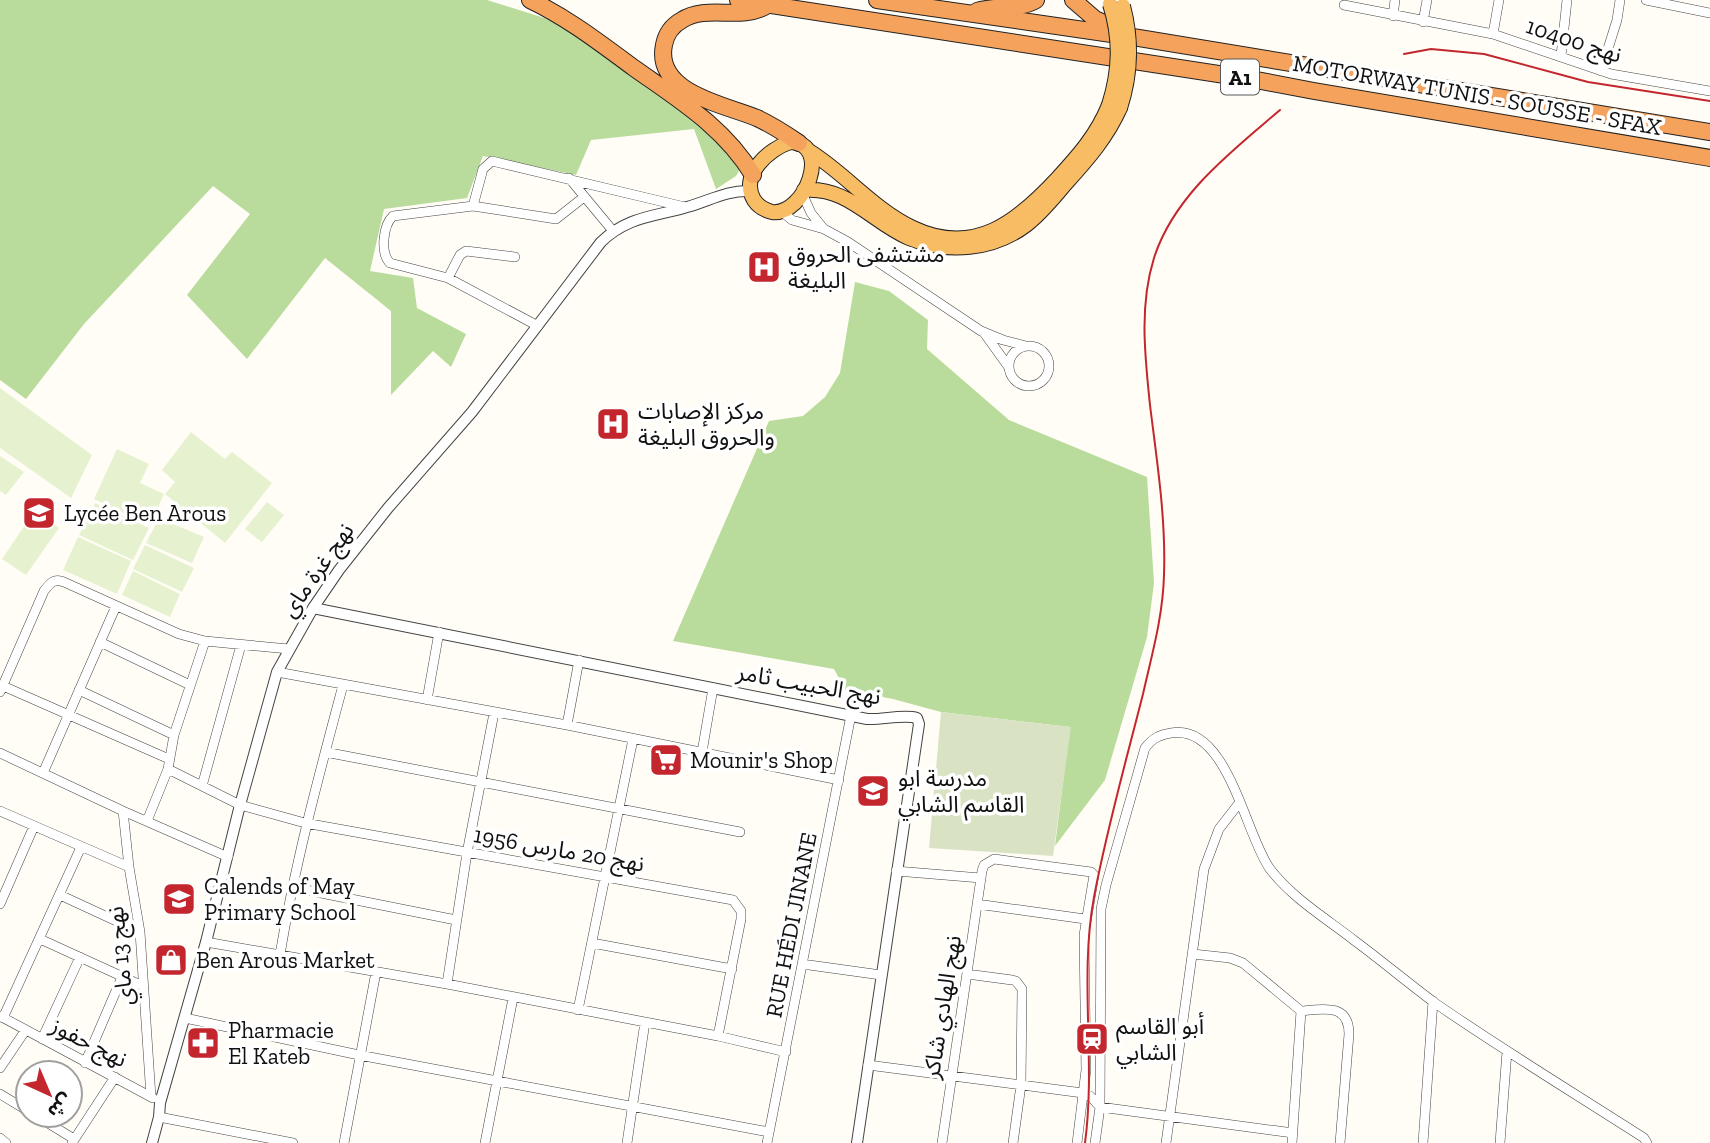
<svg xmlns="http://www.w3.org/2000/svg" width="1710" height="1143" viewBox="0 0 1710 1143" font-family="'Zilla Slab','Noto Sans Arabic',serif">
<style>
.forest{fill:#b9dc9c}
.cemetery{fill:#d9e3c4}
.pitch{fill:#e6f2cf}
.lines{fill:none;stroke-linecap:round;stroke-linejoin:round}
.minor-casing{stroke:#444;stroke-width:10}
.tertiary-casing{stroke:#444;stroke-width:12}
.trunk-casing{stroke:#222;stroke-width:16}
.motorway-casing{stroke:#222;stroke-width:18}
.minor{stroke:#fff;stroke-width:9}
.tertiary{stroke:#fff;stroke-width:10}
.trunk{stroke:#f7bc64;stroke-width:14}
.motorway{stroke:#f5a25d;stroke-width:16}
.tram{stroke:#c4262e;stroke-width:2}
.trunk-bridge-casing{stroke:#222;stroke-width:16;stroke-linecap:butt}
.trunk-bridge{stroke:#f7bc64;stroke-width:14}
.labels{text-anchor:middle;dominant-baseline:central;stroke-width:7;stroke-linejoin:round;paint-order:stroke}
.shield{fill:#fff;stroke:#585858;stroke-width:2}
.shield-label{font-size:21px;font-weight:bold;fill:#111}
.street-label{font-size:23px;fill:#111;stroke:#fff}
.poi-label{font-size:23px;fill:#111;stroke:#fff;text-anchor:start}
</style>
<rect width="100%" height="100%" fill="#fffdf5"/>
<path class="forest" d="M0,0H487L554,21L698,122L734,153L740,169L736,176L716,189L694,129L591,140L576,175L483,156L467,198L384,209L370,271L413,278L417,308L466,334L451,367L433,351L391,395V311L325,258L247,359L187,295L250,214L213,186L84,324L26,399L0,380Z
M855,282L889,291L928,320L927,349L1009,420L1147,477L1154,583L1147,637L1105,780L1055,846L1070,727L941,712L893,699L845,690L834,669L673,641L769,421L803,416L825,397L840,373Z"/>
<path class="cemetery" d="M941,712L1071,727L1053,856L929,848Z"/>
<path class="pitch" d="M0,388L92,455L71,498L0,448Z
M191,432L225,459L232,452L272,483L225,543L165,494L175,482L162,470Z
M117,449L149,464L140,483L164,494L150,525L94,499Z
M0,456L24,472L6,495L0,491Z
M267,502L284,515L262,542L245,529Z
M95,503L149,528L133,560L79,535Z
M35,510L59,528L26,575L2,559Z
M159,518L204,537L192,563L146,543Z
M78,537L131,561L117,594L63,570Z
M145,545L194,568L182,592L133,569Z
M133,571L180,594L170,617L122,595Z"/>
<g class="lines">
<defs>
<path id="minor" d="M1646,0L1710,13
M1344,5L1493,34L1611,74L1710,91
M1393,16L1395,0
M1423,22L1427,0
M1493,34L1499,0
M1561,56L1567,0
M1601,71L1617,20L1620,0
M569,178L613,231
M802,193L811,213L823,228
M473,206L483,169L492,161L685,207
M781,211L792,220L824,229L848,242L981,331L1003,340L1026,346
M448,278L460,255L466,251L515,257
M538,326L448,278L390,263C380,253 383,225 393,216L473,206L556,219L584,197
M985,334L1008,366
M1009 366a20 20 0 1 1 40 0a20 20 0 1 1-40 0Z
M100,642L190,685
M277,672L567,725L839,780
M3,686L169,759
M79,690L174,735
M0,692L44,591C50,583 54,578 64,582L179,634L205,641L289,649
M427,700L439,632
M567,725L579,660
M325,752L740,832
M702,752L713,688
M0,753L123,811L228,857
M168,769L240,805L305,823L733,900L741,911V919L718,1036
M43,773L116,606
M202,786L241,645
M0,811L129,867
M123,811L129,867L140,932L151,1097
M147,821L168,769L174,735L205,641
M896,871L981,878
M291,887L456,920
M60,895L140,932
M0,904L34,826
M977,904L1085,919
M40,939L143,986
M206,942L447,984L718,1036L786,1052
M592,943L732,969
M1193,954L1230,958L1243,963L1301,1011L1292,1143
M280,955C295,863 319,775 343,685
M802,964L881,975
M967,974L1012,980L1016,981L1022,989L1021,1085L1013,1143
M447,984L467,853L494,713
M578,1010L633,739
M1301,1011C1323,1009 1349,1003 1349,1034L1340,1143
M0,1016L153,1098
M3,1018L81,847
M185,1018L359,1055L769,1132
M42,1039L80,957
M85,1063L122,977
M868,1065L1083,1093L1090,1096L1100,1107L1293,1133
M0,1068L25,1031
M0,1094L28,1111
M35,1115L74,1139
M159,1117L293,1143
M0,1138L6,1143
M72,1143L115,1077
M344,1143L376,972
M485,1143L513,998
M627,1143L645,1022
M767,1143L851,715
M942,1143L982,871L984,865L994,859L1091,872L1094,875L1084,935L1086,1070L1077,1143
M1095,1143L1100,1107L1101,909L1106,885L1145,748C1153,738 1159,735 1171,733C1228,723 1245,835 1270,869C1292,898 1327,919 1355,941C1382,961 1408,983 1435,1003C1503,1050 1574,1093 1644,1138L1647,1143
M1166,1143L1204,869L1219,829L1240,802
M1423,1143L1433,1001
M1500,1143L1507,1051"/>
<path id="tertiary" d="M313,608L867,719C882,720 904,714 917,718L919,724L857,1143
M152,1143L159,1117L160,1103L206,942L240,805L277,672L313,608L339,570L388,508L472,412L601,242C628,216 654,217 687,207C709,201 727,190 750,191"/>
<path id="trunk" d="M790,142C833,143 805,216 772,212C764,210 758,206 754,200C739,175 769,149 790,142Z
M809,151C846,174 873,209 913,228C974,257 1017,222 1057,179C1078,156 1097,135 1109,105
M804,190C847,186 872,222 909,238C948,254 993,250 1026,225C1042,213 1054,197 1067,182C1088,159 1107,137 1120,108"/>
<path id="motorway" d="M530,0C568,18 600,43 634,68C679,100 724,127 753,175
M738,0L1251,79L1314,91L1710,158
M877,0L1139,38L1710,132
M1073,0L1095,19L1117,29
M766,6C740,21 707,4 682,20C673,25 666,34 664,45C654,93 726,105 757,118C772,125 786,134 799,143
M977,11C996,5 1019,10 1036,0"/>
</defs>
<use href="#minor" class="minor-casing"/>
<use href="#tertiary" class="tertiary-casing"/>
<use href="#trunk" class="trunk-casing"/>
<use href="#motorway" class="motorway-casing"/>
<use href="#minor" class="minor"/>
<use href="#tertiary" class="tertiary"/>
<use href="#trunk" class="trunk"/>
<use href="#motorway" class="motorway"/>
<path class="tram" d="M1404,54L1431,49L1484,54L1588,82L1710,101
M1085,1143C1096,1061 1079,978 1094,897C1107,828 1126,761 1143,694C1152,654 1163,616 1164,575C1166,518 1157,462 1150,405C1145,357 1139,306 1154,258C1174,195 1232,151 1280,110"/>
<defs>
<path id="trunk-bridge" d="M1109,105C1120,70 1121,39 1110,4
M1120,108C1131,74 1132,40 1123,6"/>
</defs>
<use href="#trunk-bridge" class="trunk-bridge-casing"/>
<use href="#trunk-bridge" class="trunk-bridge"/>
</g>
<defs>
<symbol id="hospital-square" viewBox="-11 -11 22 22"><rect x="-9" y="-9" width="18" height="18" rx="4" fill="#c4262e" stroke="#fff"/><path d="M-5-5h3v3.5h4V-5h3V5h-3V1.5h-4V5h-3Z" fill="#fff"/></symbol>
<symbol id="school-square" viewBox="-11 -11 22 22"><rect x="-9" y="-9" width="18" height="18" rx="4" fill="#c4262e" stroke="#fff"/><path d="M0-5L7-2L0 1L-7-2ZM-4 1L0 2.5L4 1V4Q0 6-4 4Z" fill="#fff"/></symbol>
<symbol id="supermarket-square" viewBox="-11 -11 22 22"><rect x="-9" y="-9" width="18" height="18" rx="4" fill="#c4262e" stroke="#fff"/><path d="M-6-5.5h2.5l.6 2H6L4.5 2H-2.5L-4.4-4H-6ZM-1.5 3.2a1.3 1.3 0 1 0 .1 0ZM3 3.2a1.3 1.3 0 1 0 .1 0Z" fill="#fff"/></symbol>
<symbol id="shop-square" viewBox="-11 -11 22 22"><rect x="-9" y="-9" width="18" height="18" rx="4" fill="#c4262e" stroke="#fff"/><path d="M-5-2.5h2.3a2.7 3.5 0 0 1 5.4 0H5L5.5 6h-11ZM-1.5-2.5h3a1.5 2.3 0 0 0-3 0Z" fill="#fff"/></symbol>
<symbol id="station-square" viewBox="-11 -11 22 22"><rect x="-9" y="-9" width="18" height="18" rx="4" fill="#c4262e" stroke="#fff"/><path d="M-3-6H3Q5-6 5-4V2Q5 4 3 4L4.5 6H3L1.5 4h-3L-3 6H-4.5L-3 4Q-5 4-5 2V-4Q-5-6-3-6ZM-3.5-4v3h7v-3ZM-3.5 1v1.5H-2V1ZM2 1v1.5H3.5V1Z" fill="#fff"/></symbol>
<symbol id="pharmacy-square" viewBox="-11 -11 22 22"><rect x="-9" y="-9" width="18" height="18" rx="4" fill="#c4262e" stroke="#fff"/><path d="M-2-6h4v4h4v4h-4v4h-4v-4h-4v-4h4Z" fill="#fff"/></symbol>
</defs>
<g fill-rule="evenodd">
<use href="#hospital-square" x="745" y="248" width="38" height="38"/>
<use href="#hospital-square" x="594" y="405" width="38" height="38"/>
<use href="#school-square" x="20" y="494" width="38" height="38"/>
<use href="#supermarket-square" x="647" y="741" width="38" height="38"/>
<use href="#school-square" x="854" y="772" width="38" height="38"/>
<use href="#school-square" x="160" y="880" width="38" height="38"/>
<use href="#shop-square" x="152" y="941" width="38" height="38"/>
<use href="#station-square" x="1073" y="1020" width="38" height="38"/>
<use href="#pharmacy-square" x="184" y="1024" width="38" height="38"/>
</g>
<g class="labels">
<rect class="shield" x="1221" y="59.5" width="38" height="35" rx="5"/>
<g class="shield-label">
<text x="1240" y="77">A1</text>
</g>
<g class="street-label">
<text transform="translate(1574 40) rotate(18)">نهج 10400</text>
<text transform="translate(1477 95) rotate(10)">MOTORWAY TUNIS - SOUSSE - SFAX</text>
<text transform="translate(317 570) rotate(-55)">نهج غرة ماي</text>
<text transform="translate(809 684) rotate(10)">نهج الحبيب ثامر</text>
<text transform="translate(559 849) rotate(10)">نهج 20 مارس 1956</text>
<text transform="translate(791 925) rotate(-79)">RUE HÉDI JINANE</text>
<text transform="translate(120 956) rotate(-96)">نهج 13 ماي</text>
<text transform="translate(942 1007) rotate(-81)">نهج الهادي شاكر</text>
<text transform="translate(89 1042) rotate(27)">نهج حفوز</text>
</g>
<g class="poi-label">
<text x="788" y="254">مشتشفى الحروق<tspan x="788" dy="26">البليغة</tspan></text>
<text x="638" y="411">مركز الإصابات<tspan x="638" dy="26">والحروق البليغة</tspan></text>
<text x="64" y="513">Lycée Ben Arous</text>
<text x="690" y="760">Mounir's Shop</text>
<text x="898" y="778">مدرسة ابو<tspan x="898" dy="26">القاسم الشابي</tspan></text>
<text x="204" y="886">Calends of May<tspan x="204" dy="26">Primary School</tspan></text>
<text x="196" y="960">Ben Arous Market</text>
<text x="1116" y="1026">أبو القاسم<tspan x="1116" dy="26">الشابي</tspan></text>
<text x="228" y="1030">Pharmacie<tspan x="228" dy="26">El Kateb</tspan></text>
</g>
</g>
<g transform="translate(49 1094) rotate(136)"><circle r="33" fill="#ffffff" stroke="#a0a0a0" stroke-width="2"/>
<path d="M0-5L12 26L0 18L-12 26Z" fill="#c4262e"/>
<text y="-10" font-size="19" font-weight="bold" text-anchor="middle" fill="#111111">ش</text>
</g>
</svg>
